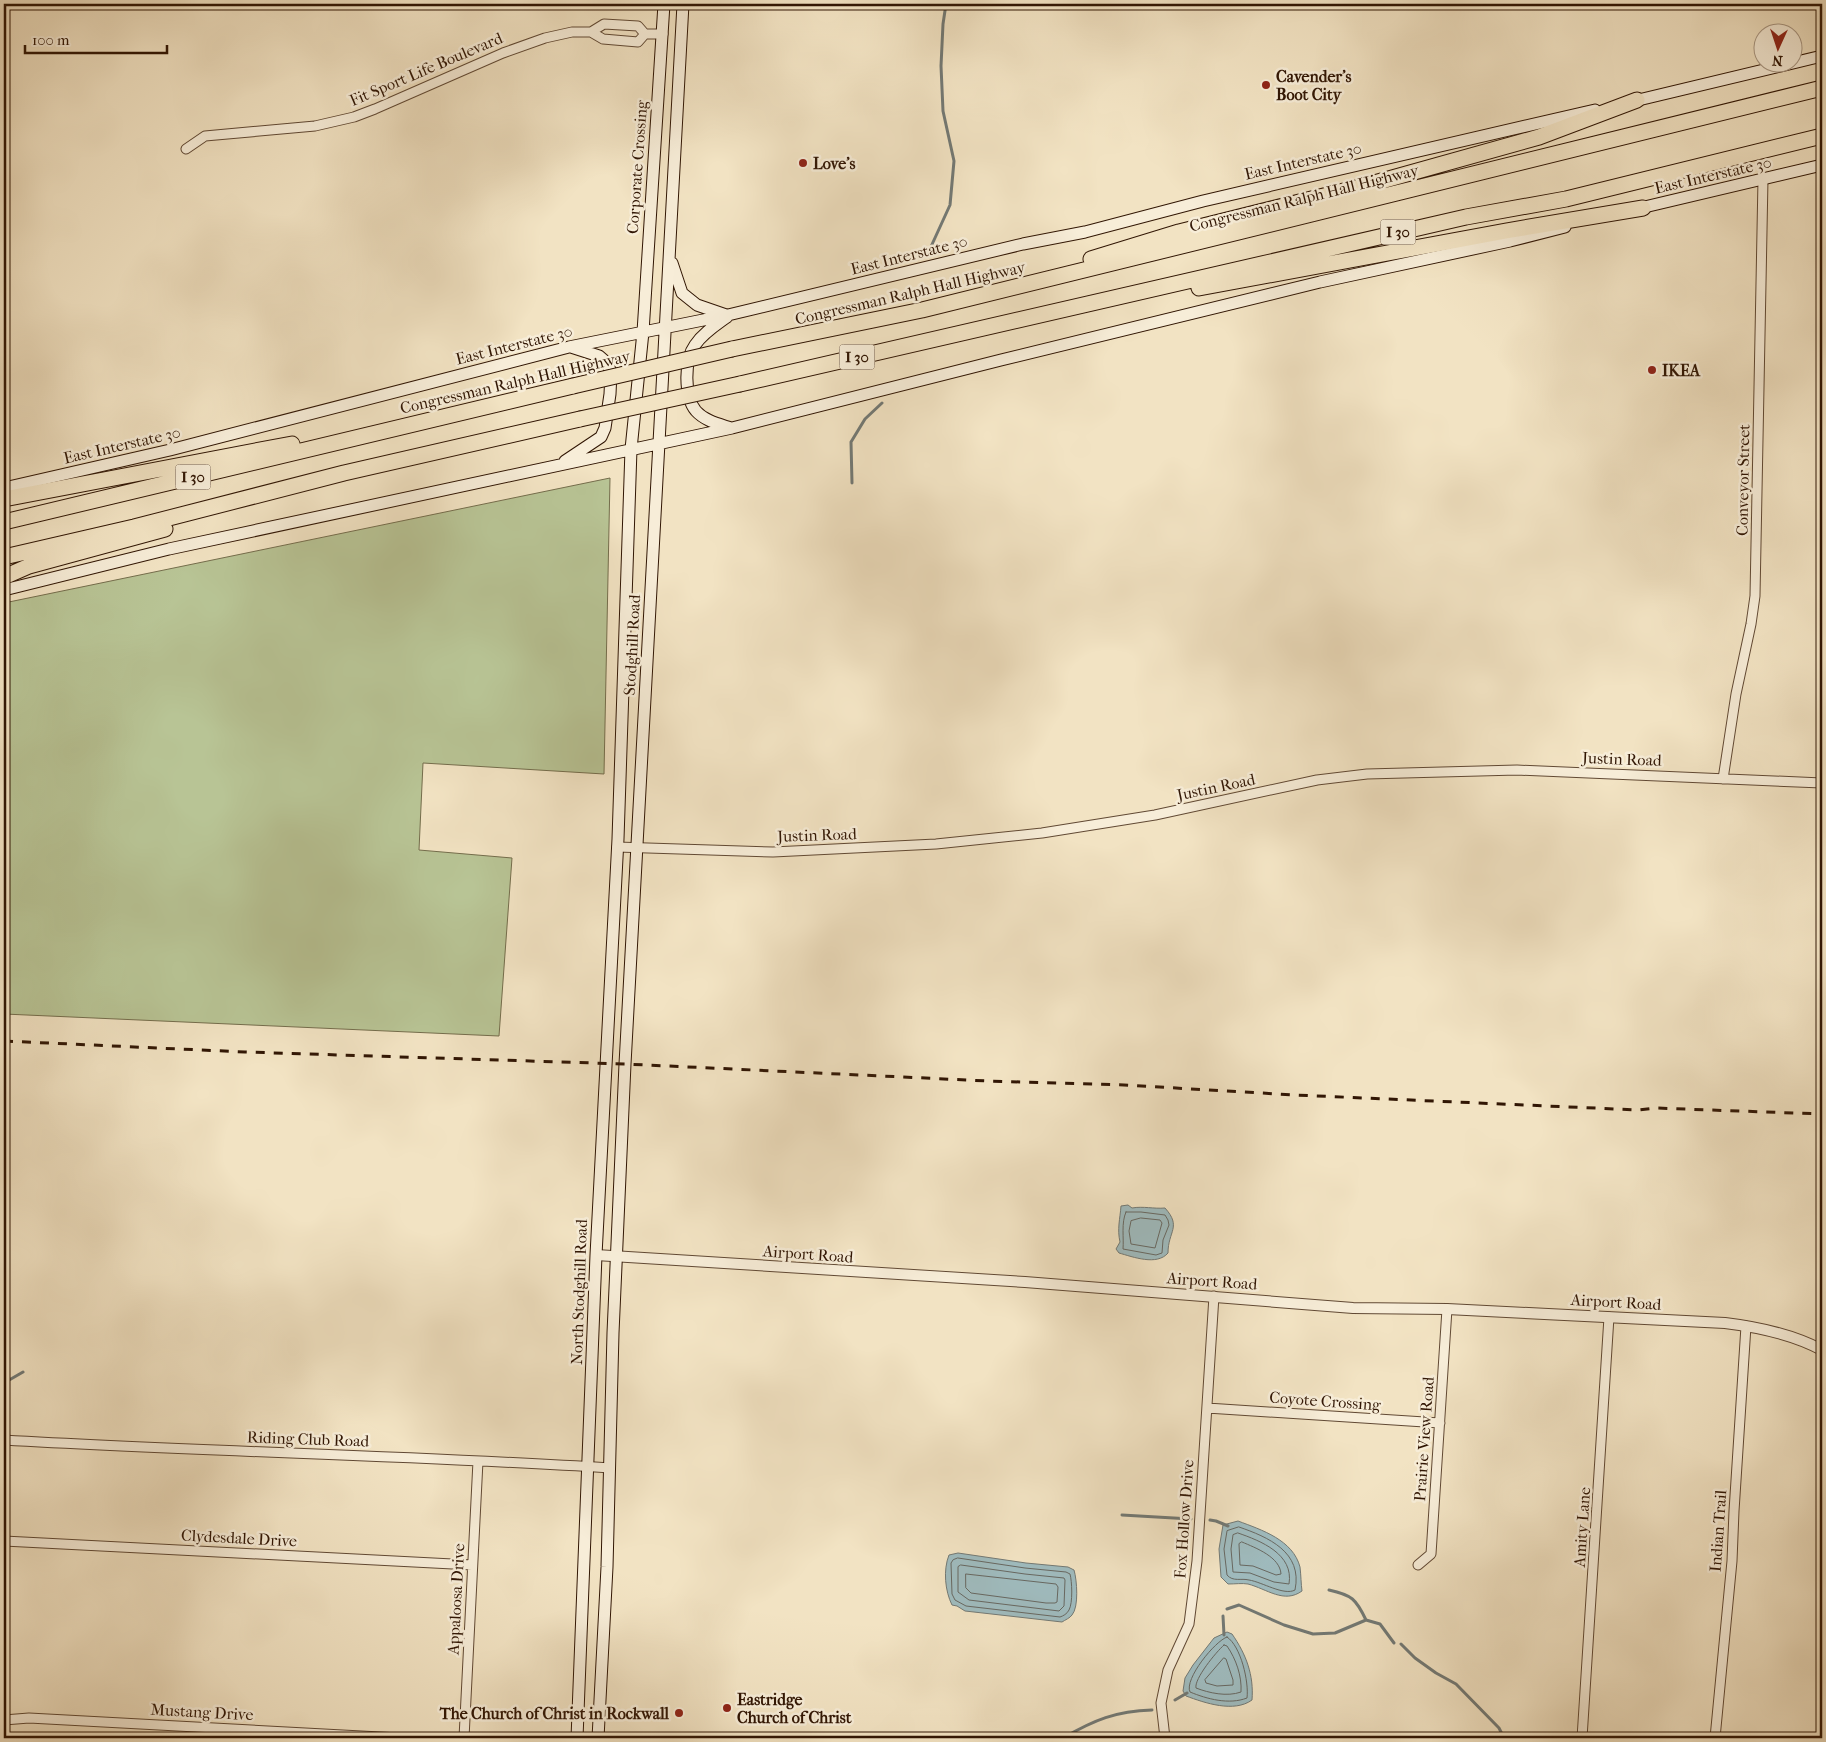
<svg xmlns="http://www.w3.org/2000/svg" width="1826" height="1742" viewBox="0 0 1826 1742" font-family="'IM FELL French Canon',serif">
<style>
.green{fill:#b8c495;stroke:#746d4c}
.water{fill:#9fbbbe;stroke:#737974}
.lines{fill:none;stroke-linecap:round;stroke-linejoin:round}
.shore{stroke:#686861;stroke-width:1}
.stream{stroke:#737974;stroke-width:3}
.minor-casing{stroke:#614934;stroke-width:11}
.tertiary-casing{stroke:#614934;stroke-width:12}
.secondary-casing{stroke:#311604;stroke-width:13}
.motorway-casing{stroke:#311604;stroke-width:17}
.minor{stroke:#f7edd8;stroke-width:9}
.tertiary{stroke:#f7edd8;stroke-width:10}
.secondary{stroke:#f7edd8;stroke-width:11}
.motorway{stroke:#f2e3c3;stroke-width:15}
.rail{stroke:#311604;stroke-width:3;stroke-dasharray:9 9;stroke-linecap:butt}
.motorway-bridge-casing{stroke:#311604;stroke-width:17;stroke-linecap:butt}
.motorway-bridge{stroke:#f2e3c3;stroke-width:15}
.poi-dot{fill:#8f2418;stroke:#f7edd8;stroke-width:2}
.labels{text-anchor:middle;dominant-baseline:central;stroke-width:5;stroke-linejoin:round;paint-order:stroke}
.shield{fill:#f7edd8;stroke:#6c5644;stroke-width:1}
.shield-label{font-size:15px;font-weight:bold;fill:#311604}
.street-label{font-size:16px;fill:#311604;stroke:#f7edd8}
.poi-label{font-size:16px;font-weight:bold;fill:#311604;stroke:#f7edd8;text-anchor:start}
</style>
<rect width="100%" height="100%" fill="#f2e3c3"/>
<filter id="stains"><feTurbulence type="fractalNoise" baseFrequency=".004" numOctaves="4"/><feColorMatrix values="0 0 0 0 .2 0 0 0 0 .09 0 0 0 0 .02 0 0 0 .5 -.17"/></filter>
<radialGradient id="worn" r=".72"><stop offset=".6" stop-color="#630" stop-opacity="0"/><stop offset="1" stop-color="#630" stop-opacity=".3"/></radialGradient>
<path class="green" d="M610,478L604,774L423,763L419,850L512,858L499,1036L4,1014V603Z"/>
<path class="water" d="M1128,1205L1132,1208C1143,1206 1154,1209 1165,1208C1182,1227 1168,1231 1168,1253C1157,1266 1133,1257 1119,1253L1116,1249L1120,1242C1117,1229 1120,1219 1121,1206Z
M1238,1521C1262,1530 1293,1540 1300,1567C1301,1575 1301,1584 1302,1591C1284,1604 1267,1589 1248,1584C1242,1583 1235,1584 1228,1584L1221,1577L1219,1549L1223,1525Z
M958,1553L1026,1563L1068,1567L1074,1570C1077,1580 1079,1607 1072,1615C1070,1618 1065,1620 1062,1622L965,1611L957,1606L952,1605C945,1591 943,1570 949,1555Z
M1227,1632L1232,1634C1246,1654 1254,1675 1252,1700C1234,1713 1205,1703 1186,1696L1183,1691L1185,1678L1193,1665L1214,1638Z"/>
<g class="lines">
<path class="shore" d="M1126,1212H1141L1165,1215L1168,1220L1169,1225L1163,1240L1162,1253L1156,1255L1123,1249C1124,1238 1121,1223 1126,1212Z
M1141,1218L1160,1220L1162,1223L1155,1248L1131,1244L1129,1231L1131,1221Z
M1239,1527C1268,1537 1303,1552 1295,1590C1284,1596 1262,1582 1249,1580C1241,1578 1233,1582 1227,1575L1224,1549L1227,1531Z
M1238,1533C1261,1541 1294,1554 1289,1584L1274,1582L1250,1573L1233,1572L1231,1549L1233,1535Z
M1242,1542C1256,1548 1280,1557 1281,1574L1276,1575L1253,1566L1240,1565L1239,1544Z
M958,1558L1025,1568L1066,1572L1070,1574C1072,1581 1073,1603 1069,1610C1067,1614 1063,1616 1060,1617L966,1606L955,1600L952,1594L951,1563L953,1560Z
M961,1565L1025,1574L1064,1578L1065,1580L1064,1606L1059,1611L969,1600L958,1592V1567Z
M966,1574L1056,1584L1058,1587L1057,1602L1055,1603H1046L971,1593L966,1588Z
M1227,1637C1241,1646 1249,1682 1247,1698C1229,1705 1207,1699 1190,1692C1184,1679 1215,1641 1227,1637Z
M1224,1645L1227,1646C1236,1659 1242,1676 1241,1692C1227,1697 1209,1693 1196,1688C1194,1679 1216,1652 1224,1645Z
M1224,1658L1226,1659L1233,1680V1685L1217,1686L1206,1683L1205,1680Z"/>
<path class="stream" d="M929,251L950,205L954,161L943,111L941,66L943,24L946,4
M852,483L851,442L865,419L882,403
M4,1383L23,1372
M1122,1515L1191,1519
M1210,1520L1216,1521L1228,1526
M1329,1590C1352,1595 1356,1599 1366,1620
M1227,1609L1239,1605L1284,1625L1313,1634L1335,1633L1366,1620L1380,1624L1394,1643
M1223,1616L1224,1635
M1401,1644L1415,1658L1436,1673L1456,1684L1499,1728L1504,1738
M1175,1700L1187,1693
M1063,1738C1094,1720 1116,1711 1152,1710"/>
<defs>
<path id="minor" d="M591,32L603,39L638,42L645,34
M186,149L205,136L315,126L354,117L375,109L503,53L545,38L572,32H591L604,24L638,26L645,34H663
M1723,779L1736,694L1751,624L1755,596L1763,179
M617,847L773,852L936,844L1042,833L1155,815L1317,780L1367,774L1517,770L1822,783
M1207,1408L1440,1423
M4,1440C206,1452 408,1455 610,1468
M4,1541L472,1565
M1418,1565L1431,1554L1447,1309
M4,1720L29,1718L399,1738
M464,1738L478,1461
M1165,1738L1161,1703L1168,1670L1189,1624L1197,1561L1214,1296
M1582,1738L1609,1317
M1715,1738L1732,1561L1734,1511L1746,1326"/>
<path id="tertiary" d="M596,1255L1025,1282L1353,1308L1447,1309L1725,1323C1758,1327 1792,1334 1822,1350"/>
<path id="secondary" d="M1630,102L1822,56
M1636,209L1822,165
M672,263L682,293L697,305L726,315
M727,317C716,325 703,333 695,345C684,360 684,397 696,411C705,421 719,424 731,428
M565,461L601,437L605,428L610,394L611,372L607,363L599,356L571,347
M4,488L170,450L569,347L728,315L1023,244L1085,232L1203,201L1595,110
M4,590L169,549L732,428L1001,360L1320,282L1510,241L1565,227
M577,1738L596,1255L618,839L631,449L643,332L664,4
M598,1738L607,1567L613,1333L625,1064L683,4"/>
<path id="motorway" d="M1091,259L1179,232L1360,187L1539,137L1637,100
M1199,288L1506,231L1643,208
M732,349L922,310L1822,88
M740,384L1466,217L1566,199L1822,136
M4,499L292,444
M4,522L573,386
M4,557L134,527L344,473L580,419
M4,577L29,566L165,529"/>
</defs>
<use href="#minor" class="minor-casing"/>
<use href="#tertiary" class="tertiary-casing"/>
<use href="#secondary" class="secondary-casing"/>
<use href="#motorway" class="motorway-casing"/>
<use href="#minor" class="minor"/>
<use href="#tertiary" class="tertiary"/>
<use href="#secondary" class="secondary"/>
<use href="#motorway" class="motorway"/>
<path class="rail" d="M4,1041L245,1052L625,1064L988,1081L1124,1085L1295,1095L1639,1110L1655,1108L1822,1114"/>
<defs>
<path id="motorway-bridge" d="M573,386L732,349
M580,419L740,384"/>
</defs>
<use href="#motorway-bridge" class="motorway-bridge-casing"/>
<use href="#motorway-bridge" class="motorway-bridge"/>
</g>
<g class="poi-dot">
<circle cx="1266" cy="85" r="5"/>
<circle cx="803" cy="163" r="5"/>
<circle cx="1652" cy="370" r="5"/>
<circle cx="727" cy="1708" r="5"/>
<circle cx="679" cy="1713" r="5"/>
</g>
<g class="labels">
<g class="shield">
<rect x="1380.5" y="219.5" width="35" height="25" rx="4"/>
<rect x="839.5" y="344.5" width="35" height="25" rx="4"/>
<rect x="175.5" y="464.5" width="35" height="25" rx="4"/>
</g>
<g class="shield-label">
<text x="1398" y="232">I 30</text>
<text x="857" y="357">I 30</text>
<text x="193" y="477">I 30</text>
</g>
<g class="street-label">
<text transform="translate(426 69) rotate(-23)">Fit Sport Life Boulevard</text>
<text transform="translate(1303 161) rotate(-13)">East Interstate 30</text>
<text transform="translate(637 167) rotate(-86)">Corporate Crossing</text>
<text transform="translate(1713 175) rotate(-13)">East Interstate 30</text>
<text transform="translate(1304 198) rotate(-14)">Congressman Ralph Hall Highway</text>
<text transform="translate(909 255) rotate(-14)">East Interstate 30</text>
<text transform="translate(910 293) rotate(-13)">Congressman Ralph Hall Highway</text>
<text transform="translate(514 345) rotate(-14)">East Interstate 30</text>
<text transform="translate(515 382) rotate(-13)">Congressman Ralph Hall Highway</text>
<text transform="translate(122 445) rotate(-13)">East Interstate 30</text>
<text transform="translate(1743 480) rotate(-89)">Conveyor Street</text>
<text transform="translate(632 645) rotate(-87)">Stodghill Road</text>
<text transform="translate(1622 759) rotate(2)">Justin Road</text>
<text transform="translate(1216 787) rotate(-12)">Justin Road</text>
<text transform="translate(817 835) rotate(-2)">Justin Road</text>
<text transform="translate(808 1254) rotate(4)">Airport Road</text>
<text transform="translate(1212 1281) rotate(4)">Airport Road</text>
<text transform="translate(579 1292) rotate(-88)">North Stodghill Road</text>
<text transform="translate(1616 1302) rotate(3)">Airport Road</text>
<text transform="translate(1325 1401) rotate(4)">Coyote Crossing</text>
<text transform="translate(308 1439) rotate(2)">Riding Club Road</text>
<text transform="translate(1424 1439) rotate(-86)">Prairie View Road</text>
<text transform="translate(1184 1519) rotate(-86)">Fox Hollow Drive</text>
<text transform="translate(1582 1527) rotate(-86)">Amity Lane</text>
<text transform="translate(1718 1531) rotate(-86)">Indian Trail</text>
<text transform="translate(239 1538) rotate(3)">Clydesdale Drive</text>
<text transform="translate(456 1599) rotate(-87)">Appaloosa Drive</text>
<text transform="translate(202 1712) rotate(3)">Mustang Drive</text>
</g>
<g class="poi-label">
<text x="1276" y="76">Cavender's<tspan x="1276" dy="18">Boot City</tspan></text>
<text x="813" y="163">Love's</text>
<text x="1662" y="370">IKEA</text>
<text x="737" y="1699">Eastridge<tspan x="737" dy="18">Church of Christ</tspan></text>
<text x="669" y="1713" text-anchor="end">The Church of Christ in Rockwall</text>
</g>
</g>
<rect width="1826" height="1742" fill="none" stroke="#f2e3c3" stroke-width="20"/>
<rect x="5" y="5" width="1816" height="1732" fill="none" stroke="#311604" stroke-width="2.5"/>
<rect x="10" y="10" width="1806" height="1722" fill="none" stroke="#311604"/>
<g transform="translate(1778 48) rotate(183)"><circle r="24" fill="#f7edd8" stroke="#a89783"/>
<path d="M0-4L9 19L0 12L-9 19Z" fill="#8f2418"/>
<text y="-8" font-size="14" font-weight="bold" text-anchor="middle" fill="#311604">N</text>
</g>
<path d="M25 45v8h142v-8" fill="none" stroke="#311604" stroke-width="2.5"/>
<text x="32" y="45" font-size="15" fill="#311604" stroke="#f7edd8" stroke-width="4" paint-order="stroke">100 m</text>
<rect width="100%" height="100%" filter="url(#stains)"/>
<rect width="100%" height="100%" fill="url(#worn)"/>
</svg>
